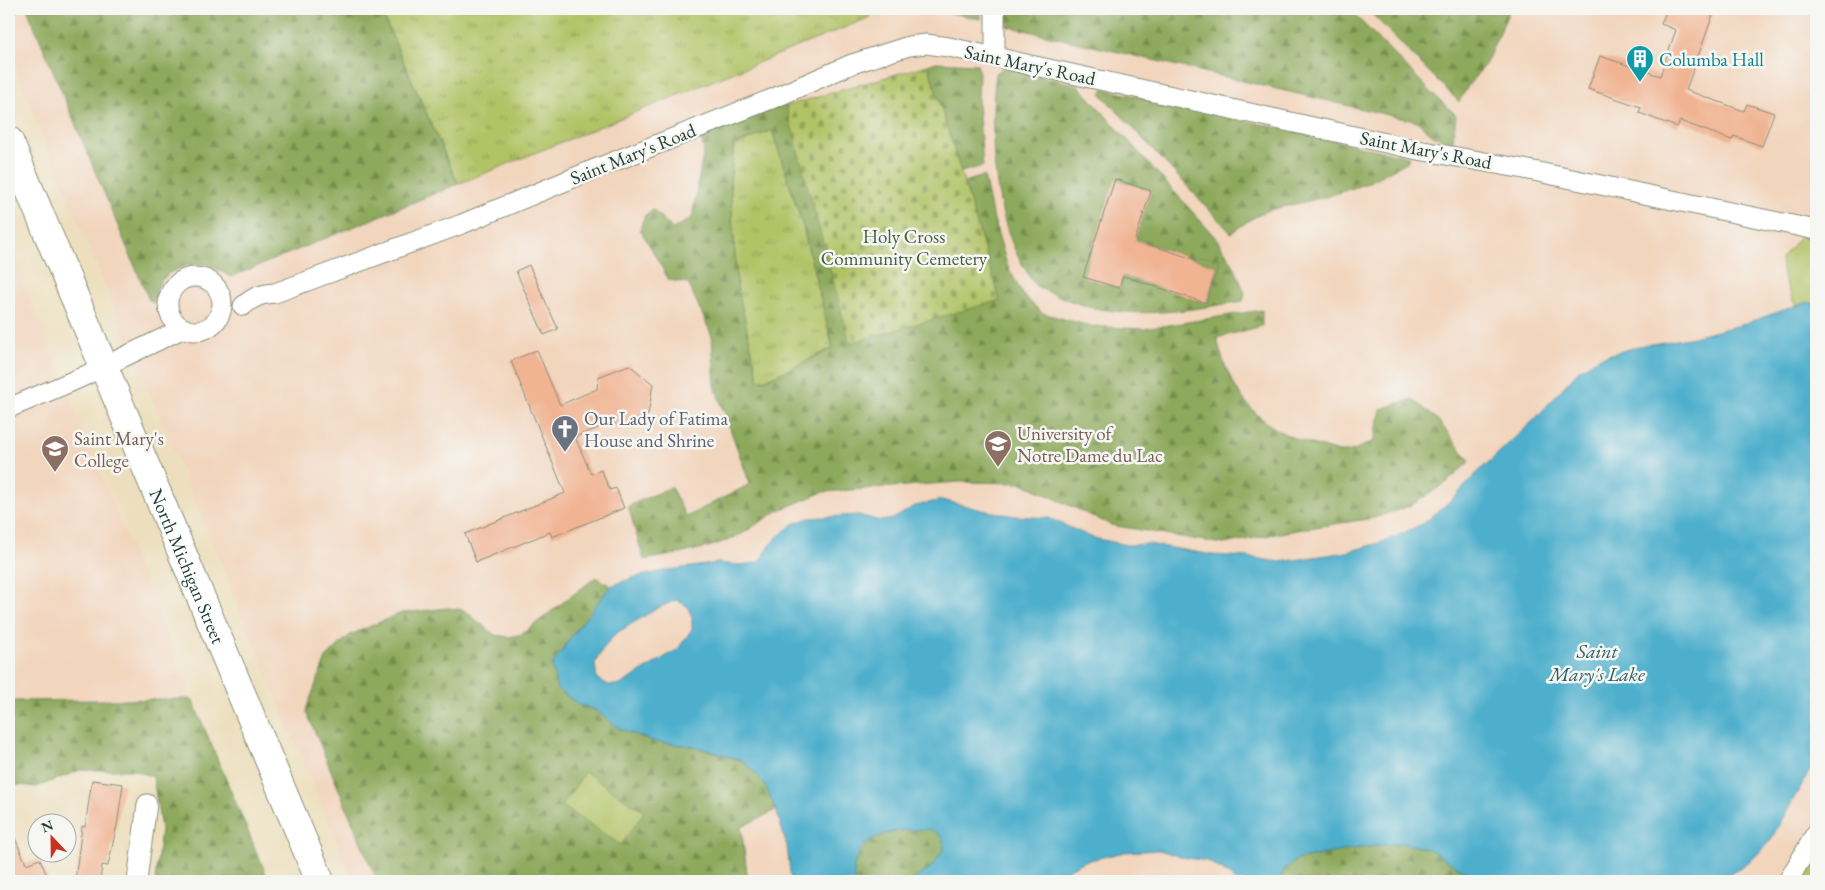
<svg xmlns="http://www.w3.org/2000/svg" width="1825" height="890" viewBox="0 0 1825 890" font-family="'EB Garamond',serif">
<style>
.built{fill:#f2d5bd}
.grass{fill:url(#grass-tufts);stroke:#68804d}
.forest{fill:url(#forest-firs);stroke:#567348;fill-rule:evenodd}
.cemetery{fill:url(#cemetery-stones);stroke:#68804d}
.green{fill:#b2c366;stroke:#68804d}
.water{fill:#4dafcc;stroke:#367680;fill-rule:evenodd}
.building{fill:#f1b493}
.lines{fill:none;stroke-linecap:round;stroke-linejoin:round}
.street-casing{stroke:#868e78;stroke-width:21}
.primary-casing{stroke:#868e78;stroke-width:30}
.street{stroke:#fff;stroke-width:19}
.primary{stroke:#fff;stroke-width:28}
.labels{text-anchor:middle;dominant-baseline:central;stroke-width:5;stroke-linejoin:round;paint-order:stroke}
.culture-label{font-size:19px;fill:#0d838f;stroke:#f6f6f2;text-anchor:start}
.street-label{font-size:19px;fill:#1f3d34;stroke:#f6f6f2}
.park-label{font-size:19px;fill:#445e40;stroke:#f6f6f2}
.worship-label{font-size:19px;fill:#5b616d;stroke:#f6f6f2;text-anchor:start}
.education-label{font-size:19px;fill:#785e54;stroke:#f6f6f2;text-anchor:start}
.water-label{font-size:20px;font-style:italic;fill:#2d5f62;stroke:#f6f6f2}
</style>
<defs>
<pattern id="grass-tufts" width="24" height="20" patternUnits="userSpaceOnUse" patternTransform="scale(1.25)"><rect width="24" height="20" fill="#b2c366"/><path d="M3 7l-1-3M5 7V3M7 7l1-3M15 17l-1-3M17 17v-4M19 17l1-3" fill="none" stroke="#90a055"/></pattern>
<pattern id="forest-firs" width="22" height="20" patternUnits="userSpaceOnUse" patternTransform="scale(1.25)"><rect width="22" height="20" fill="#8da95b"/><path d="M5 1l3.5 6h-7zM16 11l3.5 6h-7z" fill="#738b4c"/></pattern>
<pattern id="cemetery-stones" width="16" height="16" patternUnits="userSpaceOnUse" patternTransform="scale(1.25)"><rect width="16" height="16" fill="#b2c366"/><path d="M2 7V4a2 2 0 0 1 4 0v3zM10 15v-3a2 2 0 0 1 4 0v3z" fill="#90a055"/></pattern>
</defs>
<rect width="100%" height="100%" fill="#f6f6f2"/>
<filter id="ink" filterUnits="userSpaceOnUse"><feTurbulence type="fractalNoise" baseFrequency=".02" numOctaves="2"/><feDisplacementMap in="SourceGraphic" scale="10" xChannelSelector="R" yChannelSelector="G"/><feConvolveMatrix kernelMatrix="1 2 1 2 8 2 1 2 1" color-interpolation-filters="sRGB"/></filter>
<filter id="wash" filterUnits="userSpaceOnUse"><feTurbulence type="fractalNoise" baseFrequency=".0096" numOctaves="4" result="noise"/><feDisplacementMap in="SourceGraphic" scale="20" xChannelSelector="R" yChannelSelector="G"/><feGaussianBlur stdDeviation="1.12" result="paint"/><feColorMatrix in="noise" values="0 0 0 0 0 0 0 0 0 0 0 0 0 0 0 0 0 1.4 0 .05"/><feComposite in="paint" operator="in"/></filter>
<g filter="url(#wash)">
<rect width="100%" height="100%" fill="#eddfbd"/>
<path class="built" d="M9,9H1816V881H353L9,55Z
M9,247L192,699L9,701Z"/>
<path class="grass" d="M380,9H862L871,17L458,184Z
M772,130L802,223L833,348C808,359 785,374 758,381L737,286L730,181L734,146Z
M1816,866V881H1797L1806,870Z"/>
<path class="forest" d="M27,9H380L458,184L231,277L208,264L188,265L169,273L159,283L153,303L149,300Z
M932,9H981V19Z
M1006,9H1349L1433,94L1456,115L1453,141L1435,137L1418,122L1007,26Z
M1367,9H1510L1486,63L1468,86L1459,102Z
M936,62L977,64L979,73L978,103L983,166L961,172L928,65Z
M1004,67L1078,85L1216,238L1234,266L1245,293L1243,301C1180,312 1115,323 1056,295C1050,292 1040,289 1035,285C1032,282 1029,276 1027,272C993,221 988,132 996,73ZM1115,179L1151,191L1135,240L1218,267L1206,303L1123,276L1118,288L1083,277Z
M1103,89L1409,157L1407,162L1365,184L1326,197L1269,210L1251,219L1231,233L1101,94Z
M782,104L786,106L1000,300L964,182L984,176L991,209L1007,265L1023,295L1042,313L1090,326L1144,329L1262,310V326L1217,338C1229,394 1262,433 1319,446C1326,448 1338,453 1345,452C1354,451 1365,445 1374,441L1381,409L1412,399L1436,418L1470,461L1447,482L1412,505L1374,518L1302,529L1223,544L1111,525L1022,483L959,482L823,492L777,511L742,534L712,546L683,553L644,560L628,506L671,487L686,517L750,484L715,387L712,336L688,283L669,280L640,229L645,215L653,210L673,229L692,218L704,149L700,137ZM772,130L802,223L833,348C808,359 785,374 759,381L737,286L730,181L734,145Z
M596,577L611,586L573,634L578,704L597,711L620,729L656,742L693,746L742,760L763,781L776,810L741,827L748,881H377L307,713V707L326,658L337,647L350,635L401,613L449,608L464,610L495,635L510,637L522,634Z
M192,699L269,881H155L161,829L153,777L134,770H80L37,787L9,784V701Z
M914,829H933L943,838L944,849L929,870L910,881H855L853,868L860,852L872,838L890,833Z
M1400,843L1429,849L1457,867L1476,876L1480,881H1280L1284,870L1296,860L1352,849Z"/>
<path class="cemetery" d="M928,65L1000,300L850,343L786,106Z"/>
<path class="green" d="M1801,235L1816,238V304L1807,302L1795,305L1783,276L1781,259Z
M585,772L644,812L621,845L562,806Z"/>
<path class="water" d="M1807,302L1816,304V745L1810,770L1770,841L1750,862L1730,873L1722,881H1480L1476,876L1457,867L1429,849L1400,843L1352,849L1296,860L1284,870L1280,881H1235L1230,875L1208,861L1181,857L1159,850L1125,852L1085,861L1047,881H910L929,870L944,849L943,838L933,830C898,828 846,833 855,881H791L787,846L776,810L763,781L742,760L693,746L656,742L620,729L597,711L578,704L557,689L552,665L573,634L611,586L632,578L669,570L718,563L739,565L758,563L775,539L793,524L809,518L859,515L880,521L893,519L915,506L942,500L987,511L1016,516L1049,518L1093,538L1128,545L1149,544L1213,555L1247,557L1280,562L1347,552L1389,540L1424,523L1456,496L1477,473L1535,419L1579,370L1600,357L1644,345L1689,338L1740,325ZM676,600L687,606L692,617V629L678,649L620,685H609L597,679L595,663L603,649L615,634L656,609Z"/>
<g id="blocks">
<path class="building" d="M1667,9H1715L1686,90L1744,111L1747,104L1774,113L1762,146L1734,136L1732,140L1680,121L1677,127L1639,113L1641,107L1588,89L1600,56L1660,76L1676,30L1661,24Z
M1115,179L1151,191L1135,240L1218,267L1206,303L1123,276L1119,288L1083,277Z
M529,265L558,329L544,335L516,271Z
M537,350L560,405L597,389L598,377L629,365L653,384L648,415L619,427L612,422L575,437L591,474L601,470L610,490L616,488L624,508L552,537L550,532L476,562L465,534L565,493L511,361Z
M92,780L123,784L118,820L108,866L102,865L100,881H75L82,826L85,827Z
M9,824L26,864L40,859L49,881H9Z"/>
</g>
</g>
<g filter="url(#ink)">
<use href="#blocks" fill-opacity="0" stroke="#868e78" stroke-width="1"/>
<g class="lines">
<defs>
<path id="street" d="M995,57V9
M168 304a27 27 0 1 1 54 0a27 27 0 1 1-54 0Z
M243,306C253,297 261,294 275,293L462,224L590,171L774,98L852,64L909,46L926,44L949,47L1418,150L1524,169L1816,230
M9,408L80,378L184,328
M137,881L147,804
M1788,881L1816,833"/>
<g id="primary">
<path id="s1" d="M9,141L320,881"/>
</g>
</defs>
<use href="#street" class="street-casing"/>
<use href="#primary" class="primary-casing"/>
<use href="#street" class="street"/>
<use href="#primary" class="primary"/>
</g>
</g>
<defs>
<symbol id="building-pin" viewBox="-11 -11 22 30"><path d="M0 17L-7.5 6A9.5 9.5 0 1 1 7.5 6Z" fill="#0f9aa8" stroke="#f6f6f2"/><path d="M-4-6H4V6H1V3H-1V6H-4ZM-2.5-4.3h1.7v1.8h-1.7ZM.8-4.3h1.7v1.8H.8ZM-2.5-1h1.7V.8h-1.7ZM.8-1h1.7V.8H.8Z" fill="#fff"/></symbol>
<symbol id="church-pin" viewBox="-11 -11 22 30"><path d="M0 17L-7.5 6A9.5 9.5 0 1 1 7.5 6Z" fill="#6b7280" stroke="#f6f6f2"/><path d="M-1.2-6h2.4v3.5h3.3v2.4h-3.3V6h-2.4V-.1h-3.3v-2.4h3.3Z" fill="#fff"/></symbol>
<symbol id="university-pin" viewBox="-11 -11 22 30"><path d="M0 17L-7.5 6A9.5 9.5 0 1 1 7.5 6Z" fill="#8d6e63" stroke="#f6f6f2"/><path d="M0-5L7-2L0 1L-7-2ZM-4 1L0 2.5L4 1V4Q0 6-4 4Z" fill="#fff"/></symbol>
</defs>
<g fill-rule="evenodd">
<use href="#building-pin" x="1624" y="43" width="32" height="43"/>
<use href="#church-pin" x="549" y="413" width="32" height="43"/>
<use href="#university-pin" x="982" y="428" width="32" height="43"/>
<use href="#university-pin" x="39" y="433" width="32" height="43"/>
</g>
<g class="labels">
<g class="culture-label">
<text x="1659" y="59">Columba Hall</text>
</g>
<g class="street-label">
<text transform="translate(1030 65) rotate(12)">Saint Mary's Road</text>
<text transform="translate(1426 150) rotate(11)">Saint Mary's Road</text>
<text transform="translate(633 154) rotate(-22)">Saint Mary's Road</text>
<text stroke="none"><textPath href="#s1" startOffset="461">North Michigan Street</textPath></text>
</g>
<g class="park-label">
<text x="904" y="236">Holy Cross<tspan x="904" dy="22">Community Cemetery</tspan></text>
</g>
<g class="worship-label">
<text x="584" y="418">Our Lady of Fatima<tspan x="584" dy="22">House and Shrine</tspan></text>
</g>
<g class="education-label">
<text x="1017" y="433">University of<tspan x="1017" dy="22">Notre Dame du Lac</tspan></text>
<text x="74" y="438">Saint Mary's<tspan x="74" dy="22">College</tspan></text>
</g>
<g class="water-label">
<text x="1597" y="651">Saint<tspan x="1597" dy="23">Mary's Lake</tspan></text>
</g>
</g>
<rect width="1825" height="890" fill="none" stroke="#f6f6f2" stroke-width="30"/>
<g transform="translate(52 838) rotate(338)"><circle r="24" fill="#f6f6f2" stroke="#a0aca6"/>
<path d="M0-4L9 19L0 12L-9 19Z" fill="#c8321e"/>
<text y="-8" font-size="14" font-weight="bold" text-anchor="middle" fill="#1f3d34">N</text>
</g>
</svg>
